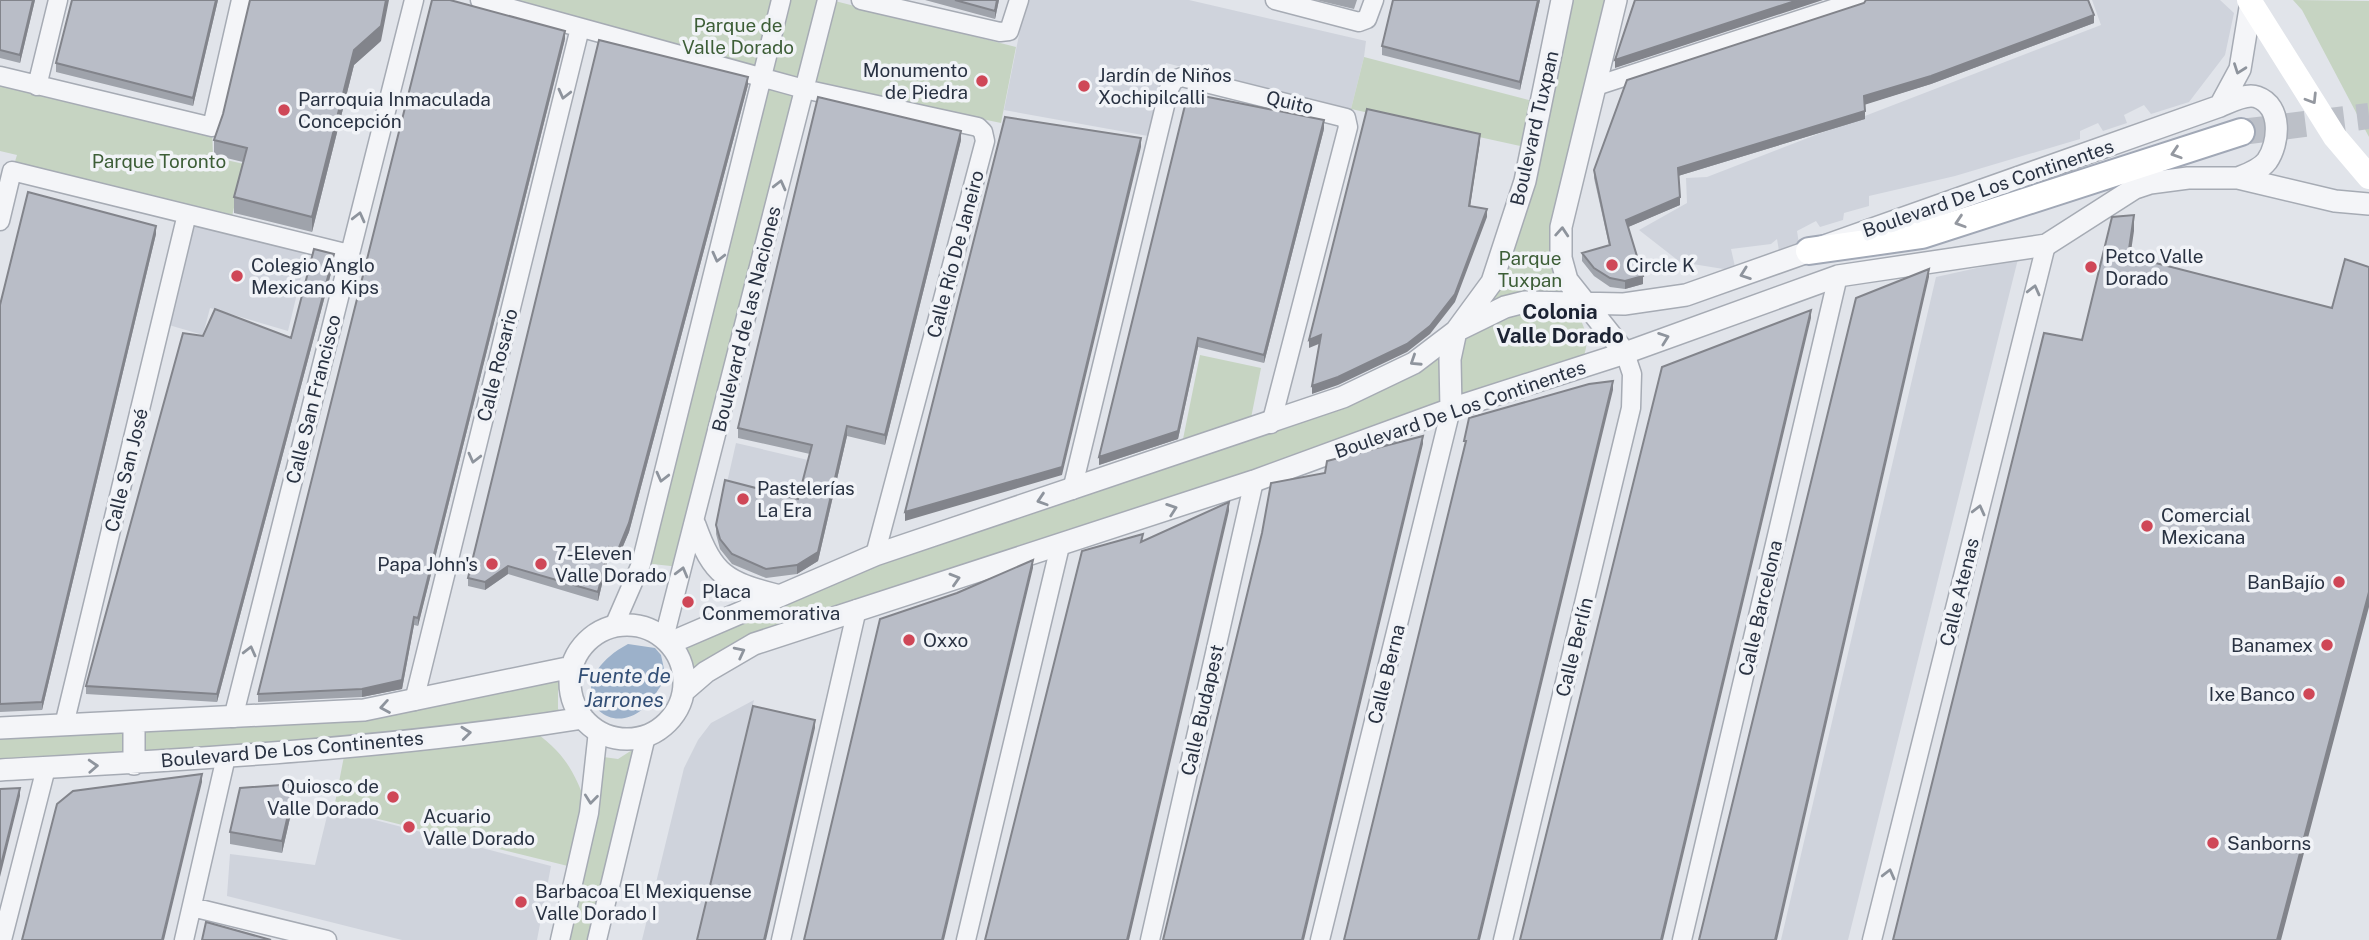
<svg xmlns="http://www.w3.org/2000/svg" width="2369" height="940" viewBox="0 0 2369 940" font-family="'Public Sans',sans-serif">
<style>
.built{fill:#cfd3dc}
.green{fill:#c6d4c2}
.water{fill:#9cb1ca}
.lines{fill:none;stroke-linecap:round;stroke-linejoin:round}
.primary-tunnel{stroke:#bcc0c8;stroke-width:26;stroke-dasharray:26 13;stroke-linecap:butt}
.minor-casing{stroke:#a6abb4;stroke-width:21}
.tertiary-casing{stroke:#a6abb4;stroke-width:24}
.primary-casing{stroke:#a1a8b6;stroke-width:30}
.minor{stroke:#f4f5f8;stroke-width:18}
.tertiary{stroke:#f4f5f8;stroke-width:21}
.secondary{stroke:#fff;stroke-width:24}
.primary{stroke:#fff;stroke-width:26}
.wall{fill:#9fa3ab}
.shaded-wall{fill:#82848b}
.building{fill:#b9bdc7;stroke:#82848b;stroke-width:2}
.oneway{stroke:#8e949d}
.oneway2{stroke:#9498a0}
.poi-dot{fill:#cf4757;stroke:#f1f3f7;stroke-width:2.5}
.labels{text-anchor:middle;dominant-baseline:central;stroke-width:7;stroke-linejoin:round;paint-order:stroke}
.park-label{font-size:19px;fill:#3d5e37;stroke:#f1f3f7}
.poi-label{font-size:19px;fill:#293242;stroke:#f1f3f7;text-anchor:start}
.street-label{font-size:19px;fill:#293242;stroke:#f1f3f7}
.neighbourhood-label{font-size:21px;font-weight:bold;fill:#1c2333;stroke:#f1f3f7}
.water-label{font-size:21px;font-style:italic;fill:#334f76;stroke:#f1f3f7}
</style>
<rect width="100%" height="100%" fill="#e1e4ea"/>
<path class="built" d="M1026,0H1189L1366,41L1364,57L1351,109L1166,63L1148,136L1004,110Z
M2092,0H2220L2234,13L2225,55L2189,102L2151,114L2144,105L2124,115L2127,123L2103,131L2098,123L2080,131V139L1955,176L1869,196V206L1844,213L1843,220L1820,227L1816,221L1797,231L1799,244L1779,251L1777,239L1771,244L1731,249L1736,271L1680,262L1639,230L1687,203L1686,178L1707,177L2101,25Z
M187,214L309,244L288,331L210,308L203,335L162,323Z
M2018,259L1848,940H1781L1936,277Z
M736,443L808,460L797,504L726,487Z
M754,700L697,940H642L684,768L698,740L711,723Z
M329,808L551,866L537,940H402L227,896L230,854L315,865Z"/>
<path class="green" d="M480,0H781L763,78Z
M782,0H827L680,567L643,563Z
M831,0L1016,47L1001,123L811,83Z
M1564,0H1615L1560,226L1581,303L1481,315Z
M2293,0L2369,1V137L2302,10Z
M1364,57L1540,103L1530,148L1351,109Z
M0,76L212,127L213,157L244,164L230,225L12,171L17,155L0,151Z
M1574,308C1586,328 1592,342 1580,364L764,636L690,669L678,639L778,596L1271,427L1506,309Z
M1200,355L1261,368L1251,418L1182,444Z
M566,674L558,691V709L568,718L528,727C565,753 574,769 589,812L596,756L618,759L640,745L596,940H560L576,868L334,808L346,746L0,770V728L364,711Z"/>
<path class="water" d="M628,644L655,648L661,655L666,678C659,688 652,701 643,709C603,742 557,682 628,644Z"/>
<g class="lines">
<path class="primary-tunnel" d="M2241,132L2369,116"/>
<defs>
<path id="minor" d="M480,0L804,89L978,127L983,132L985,141L875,555
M861,0L1000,32L1009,31L1019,0
M1275,0L1359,22L1367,19L1374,0
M0,76L212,127L241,0
M37,86L58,0
M1596,86L1860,0
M0,221L12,171L349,254
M1072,490L1169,89L1174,80L1182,77L1346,118L1348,127L1271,424
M614,626L641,564L781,0
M664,638L827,0
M414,701L580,28
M233,718L414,0
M64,725L187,214
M192,907L327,940
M2,940L46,768
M184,940L226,757
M560,940L589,813L598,731
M597,940L646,736
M781,940L857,609
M966,940L1060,546
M1150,940L1254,481
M1320,940L1451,409
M1503,940L1631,408L1632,374L1625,353
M1682,940L1838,276
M1872,940L2046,245"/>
<path id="tertiary" d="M1616,0L1561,227V258L1567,280L1625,353
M2220,106C2230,102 2246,93 2257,97C2283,106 2279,144 2267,161C2260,170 2248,174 2238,178
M1451,409L1450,359L1456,331L1492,282L1525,181L1562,0
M695,525C713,575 726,582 776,595
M570 682a57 57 0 1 1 114 0a57 57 0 1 1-114 0Z
M670,643L875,555L1343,397L1414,363L1456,331L1505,307L1525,302L1624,304L1686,295L2220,106L2240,69L2251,2
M684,691L706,672L754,644L1254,481L1451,409L1625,353L1838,276L2046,245L2135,188L2150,183L2188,178H2238L2335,201L2369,204
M0,728L364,710L572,667
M134,764V722
M0,770C194,759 390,749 583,718"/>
<path id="primary" d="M1809,251L1922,235L2241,132"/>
</defs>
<use href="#minor" class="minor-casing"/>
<use href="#tertiary" class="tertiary-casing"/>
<use href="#primary" class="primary-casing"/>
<use href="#minor" class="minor"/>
<use href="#tertiary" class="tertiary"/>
<path class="secondary" d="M2249,0L2335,137L2369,177"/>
<use href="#primary" class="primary"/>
</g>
<path class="wall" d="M0,0H35L20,63L0,58Z
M72,0H218L193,106L56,72V63Z
M925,0H999L995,19Z
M1316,0H1357L1354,9Z
M1540,0L1520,90L1382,55V46Z
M1864,3L2094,23L1931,84L1865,104V119L1678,176L1680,205L1628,227L1643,284L1625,289L1610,287L1594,276L1582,261V253L1609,245L1594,178V170Z
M565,39L418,626L414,625L402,689L362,697L258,702V694Z
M381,41L354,65L312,232L234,213V197L243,162L214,155V140Z
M748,85L629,532L618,558L609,555L598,601L508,574L485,590L468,586V578Z
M1324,129L1264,363L1198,347L1178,439L1099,465Z
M961,140L885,445L847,436L818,561L797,574L766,578L732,564L720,549L716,534V525L798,499L810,454L738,438V428Z
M156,234L42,710L0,712V305Z
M334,262L217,702L86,694V686L203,336L291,338Z
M295,796L282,853L230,844V832Z"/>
<path class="shaded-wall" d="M33,0H35L20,63V55Z
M216,0H218L193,106V98Z
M386,0H389L381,41L354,65L312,232V217L354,50Z
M997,0H999L995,19V11Z
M1538,0H1540L1520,90V82Z
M1798,0H1823L1615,68V60Z
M2094,15V23L1931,84L1864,105V96Z
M565,31V39L418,626V618Z
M748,77V85L629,532L618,558V550Z
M1865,111V119L1678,176V168Z
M1324,120V129L1264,363V355Z
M961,131V140L885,445V435Z
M1480,134V142L1469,214V206Z
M1141,138V147L1062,475L905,521V512Z
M1680,197V205L1626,228V220Z
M1487,209V217L1455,302L1430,334L1407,352L1338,385L1312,394V386Z
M2134,215V231L2128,272V256Z
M156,226V234L42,710V702Z
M334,254V262L217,702V694Z
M1929,269V277L1777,940H1775Z
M1643,276V284L1625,289V281Z
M1811,310V318L1663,940H1661Z
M1321,335V343L1309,348V340Z
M1198,338V347L1178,439L1099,465V457Z
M1613,381V390L1480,940H1478Z
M847,426V436L818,561L797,574V565Z
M1423,436V444L1304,940H1302Z
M1229,502V511L1129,940H1127Z
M609,547V555L598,601V592Z
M1033,560V568L944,940H942Z
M508,566V574L485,590V582Z
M2369,592V607L2281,940H2277Z
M414,617V625L402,689L362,697V689Z
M815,720V728L766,940H764Z
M202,774V782L164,940H162Z
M295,784V796L282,853V841Z
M20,788V796L0,877V869Z"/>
<path class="building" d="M0,0H33L20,55L0,50Z
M72,0H216L193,98L56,63Z
M250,0H386L381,26L354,50L312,217L234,197L247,148L214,140L223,114Z
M432,0H450L565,31L418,618L414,617L402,680L362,689L258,694Z
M955,0H997L995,11Z
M1393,0H1538L1520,82L1382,46Z
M1635,0H1798L1615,60Z
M1866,0H2088L2094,15L1931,76L1864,96L1865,111L1678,168L1680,197L1626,220L1643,276L1625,281L1610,278L1594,268L1582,253L1610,245L1594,170L1627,80L1864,3Z
M599,40L748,77L629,523L618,550L609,547L598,592L508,566L485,582L468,578Z
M1188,93L1324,120L1264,355L1198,338L1178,431L1099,457Z
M818,97L961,131L885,435L847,426L818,552L797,565L766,569L732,554L720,539L716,525L725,480L798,499L812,445L738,428Z
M1367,109L1480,134L1469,206L1487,209L1455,294L1430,326L1407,344L1338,377L1312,386L1321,335L1309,340Z
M1005,117L1141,138L1062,467L905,512Z
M28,192L156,226L42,702L0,704V305Z
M2134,215L2128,256L2332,308L2345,259L2369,267V592L2277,940H1893L2044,333L2082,340L2112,217Z
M314,249L334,254L217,694L86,686L183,333L203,336L215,309L291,338Z
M1929,269L1775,940H1699L1856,298Z
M1811,310L1661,940H1520L1662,367Z
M1613,381L1478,940H1344L1466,441H1464L1469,418L1589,384Z
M1423,436L1302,940H1163L1262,533L1271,483L1325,473L1327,461Z
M1229,502L1127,940H985L1082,551L1143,534L1141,542Z
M1033,560L942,940H804L880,619L957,593Z
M753,706L815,720L764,940H697Z
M202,774L162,940H22L57,804L73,791Z
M295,784L282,841L230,832L240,788Z
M20,788L0,869V789Z
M206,922L271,940H202Z"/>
<defs><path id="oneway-chevron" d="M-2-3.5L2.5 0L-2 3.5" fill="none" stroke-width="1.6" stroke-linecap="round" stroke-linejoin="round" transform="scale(1.75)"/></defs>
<g class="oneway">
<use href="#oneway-chevron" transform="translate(2239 69) rotate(110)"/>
<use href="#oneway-chevron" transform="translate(564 94) rotate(104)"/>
<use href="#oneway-chevron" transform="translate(780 185) rotate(-76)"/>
<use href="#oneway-chevron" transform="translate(359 217) rotate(-76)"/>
<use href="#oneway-chevron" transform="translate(1562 232) rotate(-86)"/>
<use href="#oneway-chevron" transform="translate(718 257) rotate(104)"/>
<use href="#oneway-chevron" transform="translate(1745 274) rotate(160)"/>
<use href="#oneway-chevron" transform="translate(2034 290) rotate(-76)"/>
<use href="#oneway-chevron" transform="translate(1664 338) rotate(-20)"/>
<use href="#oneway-chevron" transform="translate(1415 361) rotate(147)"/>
<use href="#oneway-chevron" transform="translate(474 458) rotate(104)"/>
<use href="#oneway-chevron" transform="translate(662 477) rotate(104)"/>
<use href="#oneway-chevron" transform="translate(1042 500) rotate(162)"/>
<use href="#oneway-chevron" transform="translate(1172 509) rotate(-19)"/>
<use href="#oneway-chevron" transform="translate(1979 510) rotate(-76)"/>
<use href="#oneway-chevron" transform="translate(682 572) rotate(-75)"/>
<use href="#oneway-chevron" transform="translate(955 579) rotate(-17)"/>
<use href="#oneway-chevron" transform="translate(250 651) rotate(-76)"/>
<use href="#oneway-chevron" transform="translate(740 652) rotate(-27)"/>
<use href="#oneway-chevron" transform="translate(385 707) rotate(170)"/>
<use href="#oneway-chevron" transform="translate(466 733) rotate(-6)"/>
<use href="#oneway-chevron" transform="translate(93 766) rotate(-3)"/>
<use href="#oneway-chevron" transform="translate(591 799) rotate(96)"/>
<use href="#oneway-chevron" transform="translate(1889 874) rotate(-76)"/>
</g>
<g class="oneway2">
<use href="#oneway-chevron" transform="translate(2312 99) rotate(58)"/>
<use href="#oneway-chevron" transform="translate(2176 153) rotate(162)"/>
<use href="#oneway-chevron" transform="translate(1960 222) rotate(162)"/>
</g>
<g class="poi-dot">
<circle cx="982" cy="81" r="7"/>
<circle cx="1084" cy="86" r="7"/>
<circle cx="284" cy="110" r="7"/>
<circle cx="1612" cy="265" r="7"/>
<circle cx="2091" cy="267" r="7"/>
<circle cx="237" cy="276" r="7"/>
<circle cx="743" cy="499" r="7"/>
<circle cx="2147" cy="526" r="7"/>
<circle cx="492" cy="564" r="7"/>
<circle cx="541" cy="564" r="7"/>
<circle cx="2339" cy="582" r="7"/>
<circle cx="688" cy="602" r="7"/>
<circle cx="909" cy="640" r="7"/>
<circle cx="2327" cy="645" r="7"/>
<circle cx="2309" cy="694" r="7"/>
<circle cx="393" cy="797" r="7"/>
<circle cx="409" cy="827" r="7"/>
<circle cx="2213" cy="843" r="7"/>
<circle cx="521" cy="902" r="7"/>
</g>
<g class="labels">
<g class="park-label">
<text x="738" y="25">Parque de<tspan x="738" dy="22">Valle Dorado</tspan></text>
<text x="159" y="161">Parque Toronto</text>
<text x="1530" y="258">Parque<tspan x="1530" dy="22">Tuxpan</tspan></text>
</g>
<g class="poi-label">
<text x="968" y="70" text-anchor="end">Monumento<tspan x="968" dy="22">de Piedra</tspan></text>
<text x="1098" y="75">Jardín de Niños<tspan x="1098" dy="22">Xochipilcalli</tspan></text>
<text x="298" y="99">Parroquia Inmaculada<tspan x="298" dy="22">Concepción</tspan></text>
<text x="2105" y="256">Petco Valle<tspan x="2105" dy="22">Dorado</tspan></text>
<text x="251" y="265">Colegio Anglo<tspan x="251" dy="22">Mexicano Kips</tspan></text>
<text x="1626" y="265">Circle K</text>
<text x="757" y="488">Pastelerías<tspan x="757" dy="22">La Era</tspan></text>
<text x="2161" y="515">Comercial<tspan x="2161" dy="22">Mexicana</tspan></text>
<text x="555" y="553">7-Eleven<tspan x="555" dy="22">Valle Dorado</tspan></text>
<text x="478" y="564" text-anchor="end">Papa John's</text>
<text x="2325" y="582" text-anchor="end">BanBajío</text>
<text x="702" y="591">Placa<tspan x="702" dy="22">Conmemorativa</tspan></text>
<text x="923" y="640">Oxxo</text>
<text x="2313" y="645" text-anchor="end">Banamex</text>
<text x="2295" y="694" text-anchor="end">Ixe Banco</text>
<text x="379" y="786" text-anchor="end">Quiosco de<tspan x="379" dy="22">Valle Dorado</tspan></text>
<text x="423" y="816">Acuario<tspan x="423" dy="22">Valle Dorado</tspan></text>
<text x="2227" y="843">Sanborns</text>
<text x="535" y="891">Barbacoa El Mexiquense<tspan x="535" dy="22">Valle Dorado I</tspan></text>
</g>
<g class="street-label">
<text transform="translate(1290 102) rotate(13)">Quito</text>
<text transform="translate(1534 128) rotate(-77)">Boulevard Tuxpan</text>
<text transform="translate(1988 188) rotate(-19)">Boulevard De Los Continentes</text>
<text transform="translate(955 254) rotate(-75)">Calle Río De Janeiro</text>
<text transform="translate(746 319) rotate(-76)">Boulevard de las Naciones</text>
<text transform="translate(497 365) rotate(-76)">Calle Rosario</text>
<text transform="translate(313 399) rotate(-76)">Calle San Francisco</text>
<text transform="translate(1460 409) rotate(-19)">Boulevard De Los Continentes</text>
<text transform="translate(126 470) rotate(-76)">Calle San José</text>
<text transform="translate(1959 592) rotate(-76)">Calle Atenas</text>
<text transform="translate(1760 608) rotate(-77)">Calle Barcelona</text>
<text transform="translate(1574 647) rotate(-76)">Calle Berlín</text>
<text transform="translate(1386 674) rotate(-76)">Calle Berna</text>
<text transform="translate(1202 710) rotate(-77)">Calle Budapest</text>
<text transform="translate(292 749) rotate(-5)">Boulevard De Los Continentes</text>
</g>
<g class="neighbourhood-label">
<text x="1560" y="311">Colonia<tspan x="1560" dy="24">Valle Dorado</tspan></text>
</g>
<g class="water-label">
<text x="624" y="675">Fuente de<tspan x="624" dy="24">Jarrones</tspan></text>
</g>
</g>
</svg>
